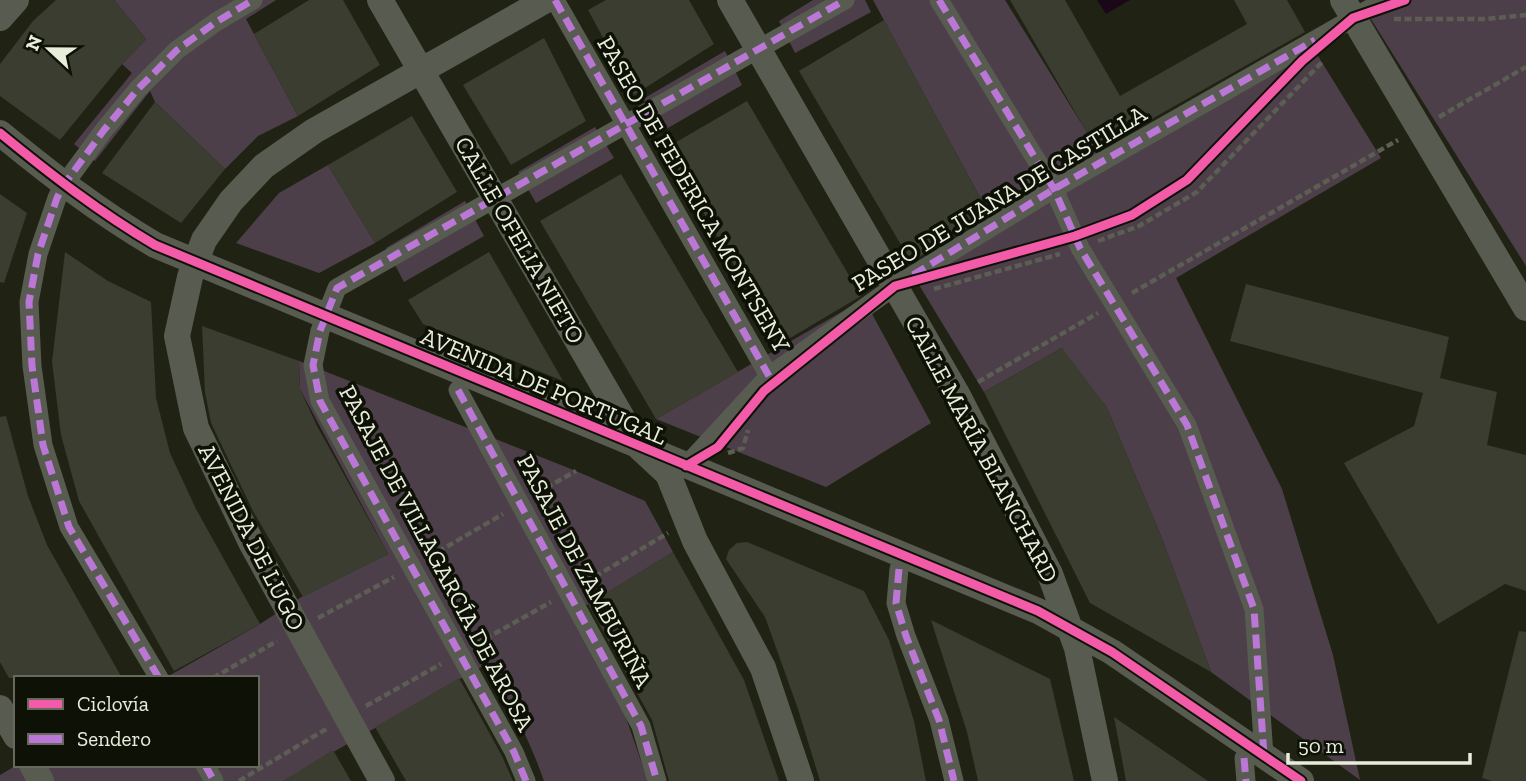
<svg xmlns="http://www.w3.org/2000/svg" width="1526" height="781" viewBox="0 0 1526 781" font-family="'Zilla Slab',serif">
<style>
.green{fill:#4d3f4a}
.water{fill:#1a0718}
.building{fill:#3a3d30}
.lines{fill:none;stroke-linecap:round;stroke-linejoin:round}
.path{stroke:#5c5e54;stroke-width:4.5;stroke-dasharray:7 3.5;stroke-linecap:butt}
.pedestrian{stroke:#585b4f;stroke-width:19}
.minor{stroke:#585b4f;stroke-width:26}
.quiet{stroke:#ba77d6;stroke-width:7;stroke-dasharray:14 7;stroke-linecap:butt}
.cycleway-casing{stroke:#0e1106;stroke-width:13}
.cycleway{stroke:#f35aa7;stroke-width:9}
.labels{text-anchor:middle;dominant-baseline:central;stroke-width:7;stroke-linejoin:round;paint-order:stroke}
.street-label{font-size:24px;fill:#e9eddc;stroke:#0e1106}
</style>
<rect width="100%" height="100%" fill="#202313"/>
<path class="green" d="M114,0H276L246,19L298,116L258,136L225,169L155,102L150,91L95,161L74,144L132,73L122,64L146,39Z
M813,0H865L871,12L795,53L779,21Z
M873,0H1005L1104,160L1310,43L1381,158L1176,278L1282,489L1333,655L1360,780L1211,672L1163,541L1106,406L1068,360L1062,348L984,392L913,275L995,225Z
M1398,0H1526V266L1369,16Z
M725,51L742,85L661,132L643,99Z
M595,127L614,158L536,203L518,172Z
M328,165L375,243L319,273L236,243L279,193Z
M465,201L484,236L404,282L386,248Z
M864,299L931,423L826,487L656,419Z
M299,361L576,471L645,501L673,552L587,605L565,600L617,692L648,781H544C529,739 511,700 481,667L283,781H0V775L17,765H257V678H165L260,624L303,596L388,554L300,389Z"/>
<path class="water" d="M1097,0H1130L1106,14Z"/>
<path class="building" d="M56,0H114L146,39L122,64L60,140L0,96V64L33,21Z
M309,0H343L380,65L298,116L254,34Z
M606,0H689L714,44L634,95L588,10Z
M1010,0H1065L1120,96L1247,24L1234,0H1287L1305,32L1097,150Z
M884,20L989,214L911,262L799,71Z
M544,38L586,121L511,165L463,85Z
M747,101L861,296L780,344L666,148Z
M155,102L225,169L181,223L102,173Z
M412,116L457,192L375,243L328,165Z
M621,174L738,372L656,419L540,221Z
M0,194L27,213L4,283L0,282Z
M65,252L108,281L151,302L156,398L170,453L196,509L260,624L174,671L79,501L61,435L52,362Z
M489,252L563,381L423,324L408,300Z
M1246,284L1449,337L1440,378L1497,392L1487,445L1526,455V591L1505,584L1438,624L1344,463L1414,426L1423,393L1230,341Z
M202,326L299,361L300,389L317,426L388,554L303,597L253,511L211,423L205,392Z
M1062,348L1106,406L1163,541L1211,672L1090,603L984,392Z
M6,416L28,496L47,545L122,678H9L0,662V417Z
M747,542L864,591L889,640L914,721L926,781H820L798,709L765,617L726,559L729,550L737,543Z
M673,552L744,680L779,781H669L652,720L588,604Z
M931,620L1050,679L1074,781H978L967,732Z
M1519,631L1526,632V781H1492L1482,778Z
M459,678L502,756L513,781H406L375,727Z
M1114,717L1208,781H1126Z
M333,750L351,781H283Z"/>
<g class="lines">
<path class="path" d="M1394,19H1486L1526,15
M1439,117L1526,67
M1098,241L1139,226L1197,192L1323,61
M934,289L1060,254
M1132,293L1398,140
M978,382L1098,313
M728,453L743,448L748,430
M537,493L576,471
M429,557L503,514
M586,582L668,533
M318,618L394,577
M476,644L551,602
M213,678L277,641
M366,706L441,664
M239,781L328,728"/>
<path class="pedestrian" d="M555,0L769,376
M939,0L1054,189L1080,248L1187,425L1254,609L1264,756
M458,390L641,726L657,781
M678,470L686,466L769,376L895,286L1054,189L1385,0
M899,569L896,603L906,636L939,720L954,781
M159,678L69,527L43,445L32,366L29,302L38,254L57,198L63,186L104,130L138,89L177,50L216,22L253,0
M1244,758L1246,781
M205,765L214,781
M526,781L514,752L320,401L313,365L320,331L337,288L845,0"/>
<path class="minor" d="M380,0L639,447L668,474L695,541L763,668L801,781
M730,0L957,394L1050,574L1077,648L1105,781
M1343,0L1526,308
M0,18L16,0
M0,133C50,174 99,212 155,245L1038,611L1112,652L1301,781
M0,708L16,736
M32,765L41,781
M382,781L252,544L196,428L177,336L190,277L204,240L231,201L264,166L314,131L546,0"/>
<path class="quiet" d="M555,0L769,376
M939,0L1054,189L1080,248L1187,425L1254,609L1264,756
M913,275L1054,189L1315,40
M458,390L641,726L657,781
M899,569L896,603L906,636L939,720L954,781
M159,678L69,527L43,445L32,366L29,302L38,254L57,198L63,186L104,130L138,89L177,50L216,22L253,0
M1244,758L1246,781
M205,765L214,781
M526,781L514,752L320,401L313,365L320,331L337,288L845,0"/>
<defs>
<path id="cycleway" d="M0,133C50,174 99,212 155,245L1038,611L1112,652L1301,781
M686,466L718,447L764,391L895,286L1075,236L1132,215L1187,180L1302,61L1353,18L1405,0"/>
</defs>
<use href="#cycleway" class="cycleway-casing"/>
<use href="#cycleway" class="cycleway"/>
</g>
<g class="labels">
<g class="street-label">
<text transform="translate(694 194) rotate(60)">PASEO DE FEDERICA MONTSENY</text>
<text transform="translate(999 198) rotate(-31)">PASEO DE JUANA DE CASTILLA</text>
<text transform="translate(520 240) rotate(60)">CALLE OFELIA NIETO</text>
<text transform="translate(544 386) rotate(23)">AVENIDA DE PORTUGAL</text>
<text transform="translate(982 449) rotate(62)">CALLE MARÍA BLANCHARD</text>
<text transform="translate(252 537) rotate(63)">AVENIDA DE LUGO</text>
<text transform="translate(437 558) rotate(62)">PASAJE DE VILLAGARCÍA DE AROSA</text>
<text transform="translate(585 571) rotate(62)">PASAJE DE ZAMBURIÑA</text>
</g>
</g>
<rect x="14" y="676" width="245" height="91" fill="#0e1106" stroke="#66695c" stroke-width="2"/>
<rect x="28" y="699" width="35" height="10" fill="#f35aa7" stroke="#66695c" stroke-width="2"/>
<text x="77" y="711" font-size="21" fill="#e9eddc">Ciclovía</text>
<rect x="28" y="734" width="35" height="10" fill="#ba77d6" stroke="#66695c" stroke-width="2"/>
<text x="77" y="746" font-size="21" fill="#e9eddc">Sendero</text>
<g transform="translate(49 49) rotate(292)" stroke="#0e1106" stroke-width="5" paint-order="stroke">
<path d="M0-5L12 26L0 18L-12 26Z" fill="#e9eddc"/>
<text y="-10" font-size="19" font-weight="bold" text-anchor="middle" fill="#e9eddc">N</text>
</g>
<path d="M1288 753v10h182v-10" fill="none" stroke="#e9eddc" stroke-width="3.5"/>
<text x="1298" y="753" font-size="21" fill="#e9eddc" stroke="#0e1106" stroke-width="5" paint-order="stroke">50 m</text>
</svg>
